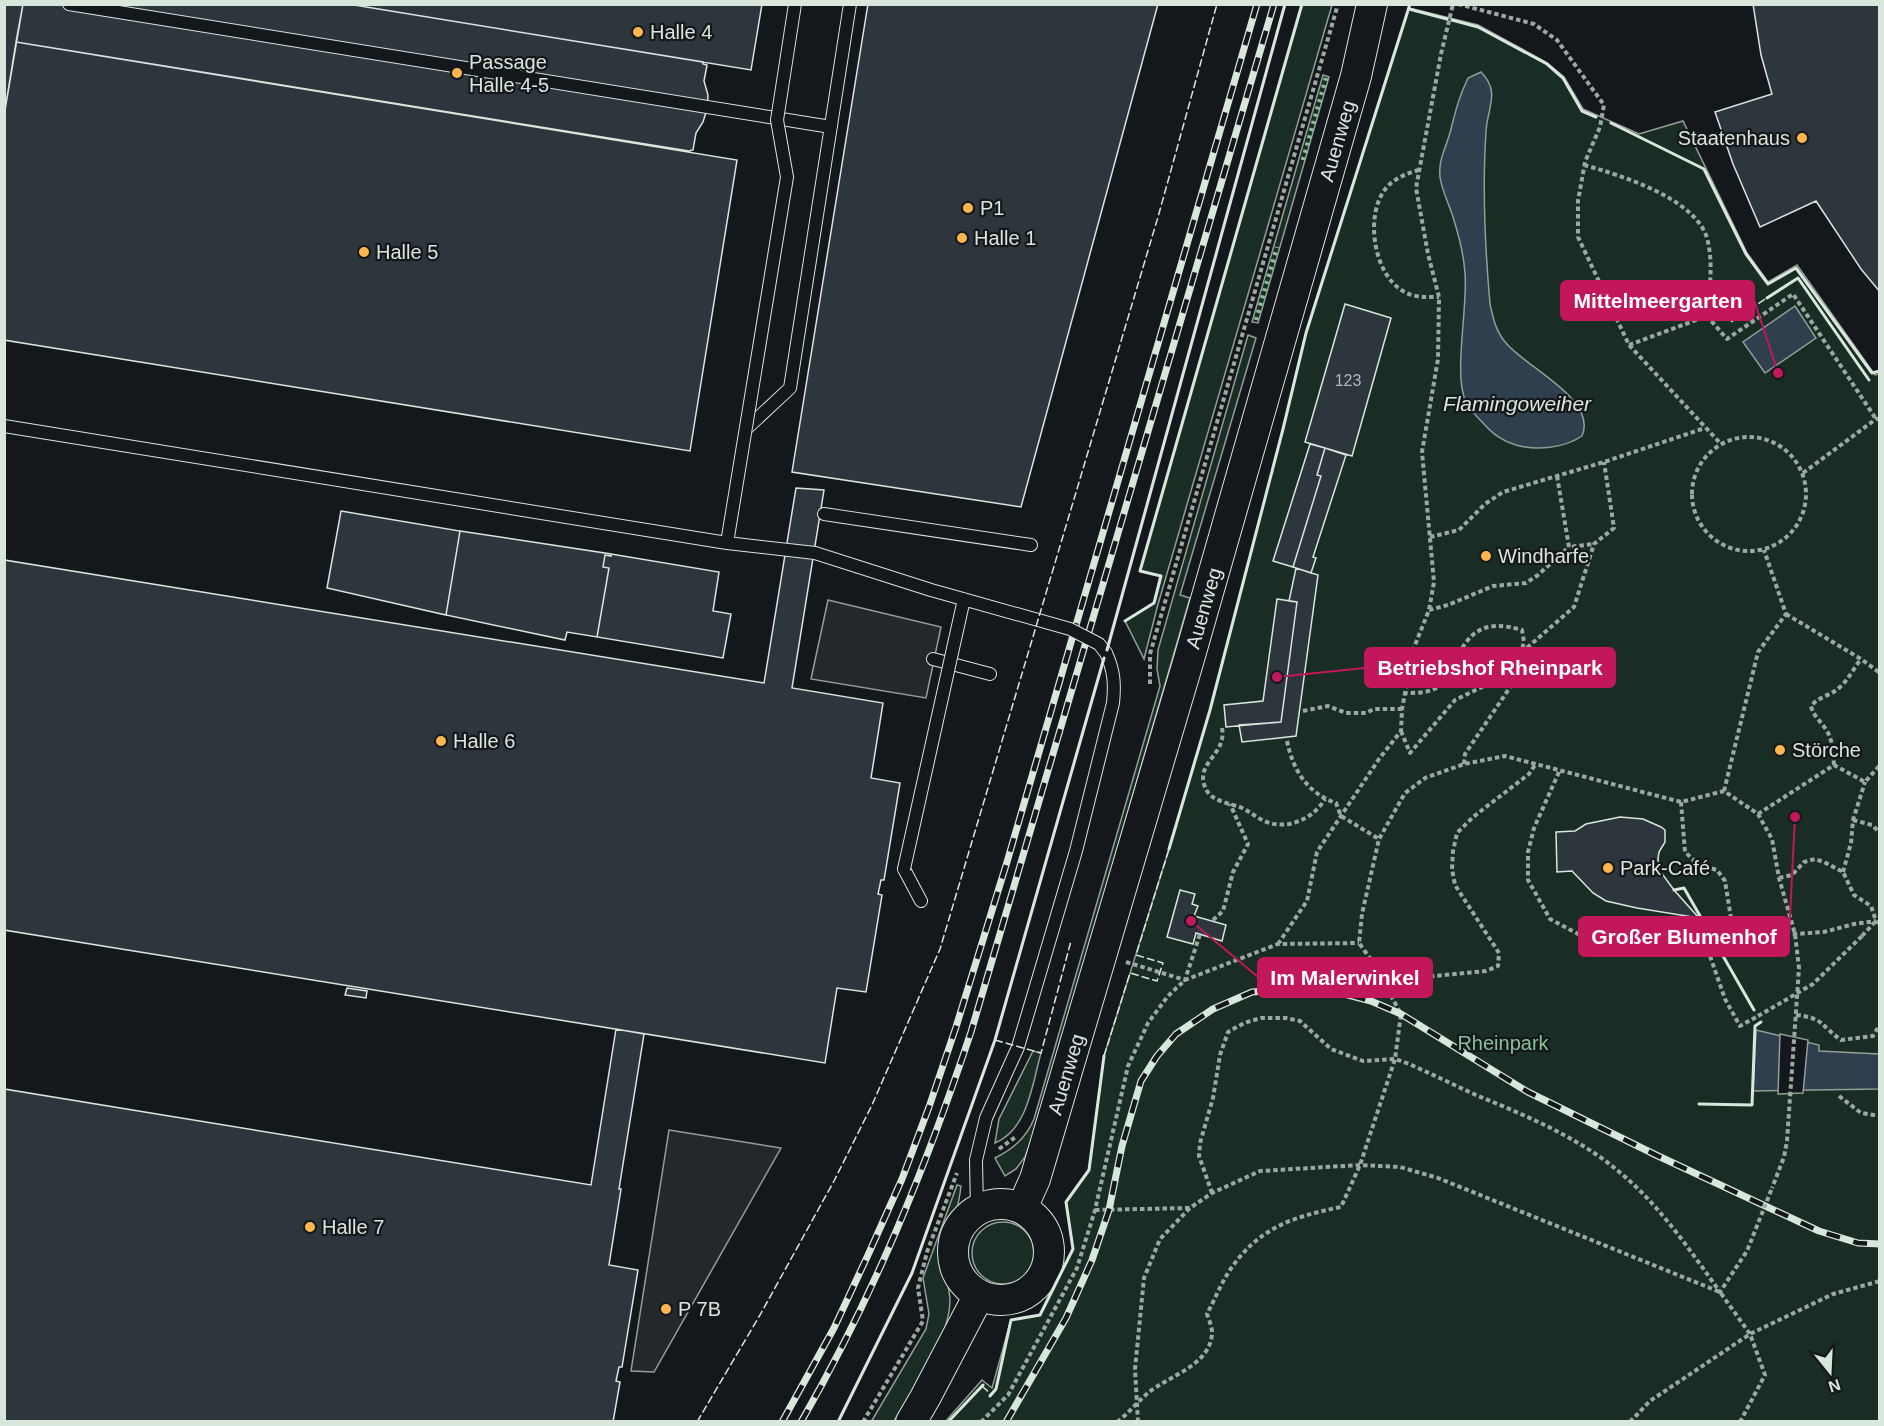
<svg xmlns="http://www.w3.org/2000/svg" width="1884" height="1426" viewBox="0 0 1884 1426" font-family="Arial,sans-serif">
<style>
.green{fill:#1a2d24;stroke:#939e99;stroke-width:1.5}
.parking{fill:#24282b;stroke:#939e99;stroke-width:1.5}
.water{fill:#2f3f4d;stroke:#939e99;stroke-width:1.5}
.pier{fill:#14181c;stroke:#939e99;stroke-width:1.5}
.building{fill:#2c363c;stroke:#d8e6dc;stroke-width:1.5}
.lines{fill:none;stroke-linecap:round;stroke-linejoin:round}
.service-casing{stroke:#d8e6dc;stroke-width:14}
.tertiary-casing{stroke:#d8e6dc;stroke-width:32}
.path{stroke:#9da8a2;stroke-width:4;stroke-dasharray:4.5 3;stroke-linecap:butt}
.service{stroke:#14181c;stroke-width:12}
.tertiary{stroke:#14181c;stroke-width:30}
.rail-casing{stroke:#d8e6dc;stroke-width:7}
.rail{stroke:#14181c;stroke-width:4.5;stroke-dasharray:14;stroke-linecap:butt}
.service-bridge-casing{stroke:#d8e6dc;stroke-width:14;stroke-linecap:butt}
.path-bridge{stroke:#9da8a2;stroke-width:4;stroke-dasharray:4.5 3;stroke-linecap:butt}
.service-bridge{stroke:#14181c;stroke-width:12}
.hedge{stroke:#8ac095;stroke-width:4.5;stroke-dasharray:3 4.5;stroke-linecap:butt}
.fence{stroke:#d8e6dc;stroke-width:1.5;stroke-dasharray:8 3;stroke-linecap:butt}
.wall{stroke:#d8e6dc;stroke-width:3}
.poi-dot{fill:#ffb74d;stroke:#14181c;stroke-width:2}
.labels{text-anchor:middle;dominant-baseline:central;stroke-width:4.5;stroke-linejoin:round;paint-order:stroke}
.number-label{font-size:16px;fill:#adbab4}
.poi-label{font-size:20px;fill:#d8e6dc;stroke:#14181c;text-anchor:start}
.street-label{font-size:20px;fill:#d8e6dc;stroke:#14181c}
.park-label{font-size:20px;fill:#8ac095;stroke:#14181c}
.water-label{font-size:21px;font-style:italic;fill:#d8e6dc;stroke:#14181c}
.leader{fill:none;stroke:#c2185b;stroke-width:2}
.callout-dot{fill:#c2185b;stroke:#14181c;stroke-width:2}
.callout{fill:#c2185b;stroke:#c2185b;stroke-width:2}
.callout-label{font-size:21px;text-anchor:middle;font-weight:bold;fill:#fff}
</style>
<rect width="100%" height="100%" fill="#14181c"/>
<path class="green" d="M1302,5H1332L1157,608L1144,659L1125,621L1154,603L1160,576L1140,571Z
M1409,8L1478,25L1546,62L1564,77L1583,109L1639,134L1683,121L1747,253L1768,282L1797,265L1875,375L1879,374V1421L945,1422L982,1380L992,1388L1011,1320L1040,1315L1073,1249L1066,1202L1089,1170L1104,1056L1169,849L1210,710L1283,429L1306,333Z
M1323,75L1329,77L1258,323L1252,322Z
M1248,335L1256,338L1180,595L1190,598L1036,1128L1025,1157L1016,1169L1005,1176L995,1158C1013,1149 1026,1138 1034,1119L1160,686L1157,669L1158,650Z
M1033,1051L1041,1053C1032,1085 1028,1129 995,1143L999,1119Z
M957,1185L961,1186C960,1195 959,1204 955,1213C950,1225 943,1234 942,1247C939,1266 950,1282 950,1301C949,1341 913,1388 894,1421L871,1422L926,1329L929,1314L923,1278Z
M972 1253a31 31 0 1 1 62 0a31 31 0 1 1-62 0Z"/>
<path class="parking" d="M828,600L941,627L926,698L811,679Z
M669,1130L781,1148L654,1372L631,1371Z"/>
<path class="water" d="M1481,72C1501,92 1487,108 1486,132C1482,190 1485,247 1490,304C1493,318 1496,332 1506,343C1525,367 1598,399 1582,436C1564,448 1537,451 1516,445C1502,441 1493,434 1483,423C1477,417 1470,410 1466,402C1453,376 1468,307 1465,274C1464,254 1459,236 1453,217C1449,204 1442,191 1440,177C1438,159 1447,146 1451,129C1456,109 1459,97 1468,78Z
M1795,306L1816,338L1765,373L1743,342Z
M1756,1030L1819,1045V1051L1879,1054V1089L1753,1091Z"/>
<path class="pier" d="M1780,1034L1808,1040L1803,1093L1778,1094Z"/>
<path class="building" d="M4,4H23L4,116Z
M23,4H348L703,62V64L707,65L704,81L708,95L707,109L703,122L696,133L693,150L689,151L16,42Z
M348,4H762L751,70Z
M868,4H1158L1021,507L792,472Z
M1753,4H1880V292L1861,269L1816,201L1760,227L1733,164L1715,112L1772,94L1761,55Z
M16,42L737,160L690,451L4,340V116Z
M1345,304L1391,318L1352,456L1305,442Z
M1310,444L1325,448L1317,475L1321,476L1293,567L1273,561Z
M1325,448L1346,455L1313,557L1316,558L1311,573L1293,567L1321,476L1317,475Z
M796,488L824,490L792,688L883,703L871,778L900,783L884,880H881L878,894L882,895L866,992L837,988L825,1063L4,930V560L764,683Z
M341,511L460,531L446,615L327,588Z
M460,531L611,554V556L605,555L603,567L609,568L597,637L567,632L565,640L446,615Z
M611,554L719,572L713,611L731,614L723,658L597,637L609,568L603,567L605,555L611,556Z
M1296,568L1318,575L1296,736L1242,742L1239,725L1281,722L1297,602L1289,601Z
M1277,599L1297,602L1281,722L1226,727L1224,705L1263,701Z
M1620,817L1643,819L1661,827L1665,830V842L1659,852L1658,859L1660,871L1674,890L1699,918L1637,908L1606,901L1593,893L1572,871L1557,872L1556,832L1575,831L1586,824Z
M1180,890L1195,894L1192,904L1198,906L1194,916L1226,925L1222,941L1196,933L1193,944L1167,937Z
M347,988L367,991L366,998L345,995Z
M616,1029L644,1034L619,1189H621L609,1265L638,1270L622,1367H619L616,1381L620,1382L613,1422H4V1089L591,1185Z"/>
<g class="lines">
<defs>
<path id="service" d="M69,4L831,127
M746,429L790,388L850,4
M824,514L1031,545
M933,659L990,674
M904,869L921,901
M977,1210L976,1160L986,1118L1018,1047L1076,851L1113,703C1115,684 1114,670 1106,653"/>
<g id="tertiary">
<circle cx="1001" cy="1252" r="48"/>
<path id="s1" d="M1022,1208L1035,1179L1189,659L1356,76L1372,4"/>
<path d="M911,1422L925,1398L979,1295"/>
</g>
</defs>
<use href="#service" class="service-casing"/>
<use href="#tertiary" class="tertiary-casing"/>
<path class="path" d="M1458,4L1534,24L1557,40L1604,105L1600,127L1585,162L1578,201V237L1629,345L1721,444
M1584,165C1620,175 1695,198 1707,238C1714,264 1709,291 1707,316
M1419,170C1408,173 1395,178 1387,187C1364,213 1373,274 1403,291C1414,298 1426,297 1439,297
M1629,345L1707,316L1727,339L1793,294L1876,419
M1692 494a57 57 0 1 1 114 0a57 57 0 1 1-114 0Z
M1803,473L1876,419H1880
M1557,476L1569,547L1594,544
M1430,537L1459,530L1485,504L1503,492L1604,462L1705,428
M1429,610L1448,605L1493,586L1526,583L1538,575L1569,547
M1786,614L1861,659L1880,673
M1150,684V654L1338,4
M1303,711L1328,706L1346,713H1366L1374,709H1402
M1222,728C1227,755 1195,762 1205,787C1210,801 1228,803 1240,807C1249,811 1256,817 1264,821C1287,831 1313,819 1325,799
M1401,731L1410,753L1455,700L1482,687L1521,653L1524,642L1522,630C1483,619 1469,631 1453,665C1450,672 1447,681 1441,685C1431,693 1418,693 1405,693
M1287,741C1293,770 1307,793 1336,803L1341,816L1379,839
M1464,764L1465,754L1515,680L1521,653L1574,607L1594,544L1614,528L1604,462
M1834,765C1833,753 1833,741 1827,731C1821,721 1813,716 1811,706C1819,696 1831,696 1840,687C1848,680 1854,668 1861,659
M1559,772L1534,828L1528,852V880L1550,919L1580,935L1601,936L1638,918L1692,927L1695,922L1694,917
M1724,791L1758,652L1786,614L1764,550
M1681,802L1685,852L1699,865L1717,870L1725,881L1731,918L1744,935L1772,930L1795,934L1824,932L1854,924L1876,921
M1758,814L1834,765L1865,782L1880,765
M1853,820L1872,825L1880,833
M1843,872L1851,843L1853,820L1865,782
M1779,878L1792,875L1804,862L1815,859L1824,862L1843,872L1854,895L1871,906L1876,921L1880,924
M1213,920L1223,911L1233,872L1248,844L1230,804
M1862,936L1875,922
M1683,943L1710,956L1725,999L1740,1026L1758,1016
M1278,944L1307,901L1317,852L1379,759L1401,731L1402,709L1413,650L1429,610L1434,582L1422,452L1438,359L1439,297L1428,254L1416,188L1441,54L1453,4
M1126,962L1185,980L1200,934
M1386,986L1414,978L1486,971L1498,966L1499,953L1455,885L1452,869L1453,851L1457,833L1473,817L1529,774L1535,765
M1796,1015C1824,1018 1820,1025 1841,1040L1873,1036L1880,1024
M1839,1096L1861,1113L1880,1116
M999,1149L1017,1136
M1212,1193L1199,1156L1200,1143L1213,1098L1220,1055L1228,1032L1244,1023L1261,1018H1286L1300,1021L1331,1049L1363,1061L1395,1059L1409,1064C1432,1074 1454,1085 1476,1095C1524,1115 1576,1136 1617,1170C1659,1204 1689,1249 1720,1292L1747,1251L1753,1236
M1095,1210L1190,1208
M863,1422L923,1321L918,1288L927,1252L957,1173
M981,1422L1008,1395L1077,1268L1095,1210L1128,1066L1148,1023L1168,996L1185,980L1278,944L1359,943
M1117,1422C1129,1413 1137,1402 1148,1393C1168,1376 1212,1365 1212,1332C1212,1327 1209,1320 1207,1314C1214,1301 1220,1286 1228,1273C1257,1228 1292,1217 1341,1207L1360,1165L1395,1059L1401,1014L1372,961L1359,943L1362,914L1379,839L1405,793L1425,778L1464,764L1505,756L1681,802L1724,791L1758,814L1772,839L1779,878L1795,934L1799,968L1787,1141L1784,1157L1772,1188
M1138,1422L1135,1369L1144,1278L1160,1239L1190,1208L1212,1193L1260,1171L1360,1165L1400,1167L1438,1178L1720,1292L1750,1334L1765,1375L1740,1422
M1630,1422L1650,1401L1750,1334L1833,1294L1880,1281"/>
<use href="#service" class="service"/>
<use href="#tertiary" class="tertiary"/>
<defs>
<path id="rail" d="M782,1422L834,1328L868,1255L902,1179L929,1107L956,1027L1007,862L1257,4
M801,1422C874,1295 925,1170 971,1032L1274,4
M1006,1422L1066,1318L1092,1260L1109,1210L1122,1146L1141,1081L1157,1056L1176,1034L1213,1009L1252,992L1295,989L1333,991L1371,1001L1401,1014L1528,1092L1656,1155L1819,1231L1858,1243L1880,1244"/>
</defs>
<use href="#rail" class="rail-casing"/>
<use href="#rail" class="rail"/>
<defs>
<path id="service-bridge" d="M4,426L727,543L815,553L931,590L1070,629L1099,644L1106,653
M727,543L787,177L777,120L795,4
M904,869L964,599"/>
</defs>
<use href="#service-bridge" class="service-bridge-casing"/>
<path class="path-bridge" d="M1758,1016L1813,984L1862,936
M1753,1236L1772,1188"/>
<use href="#service-bridge" class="service-bridge"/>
<path class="hedge" d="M1303,160L1326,78
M1256,320L1277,247"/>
<path class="fence" d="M1731,322L1765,299
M995,1040L1041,1053L1071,941
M1104,1056L1130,973L1157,981L1163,963L1136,955L1169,849
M982,1386L991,1394
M697,1422L760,1315L834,1181L872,1105L940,949L1158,217L1217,4"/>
<path class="wall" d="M1409,9L1447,19
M1452,20L1478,27L1547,64L1563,78L1582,111L1596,117
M1611,123L1704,169L1746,254L1768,284L1796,268L1872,373L1880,371
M1767,298L1798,278L1869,380
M1125,621L1154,603L1161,576L1140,571L1302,4
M1107,650L1285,4
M1169,849L1210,710L1283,429L1306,333L1410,4
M1674,890L1684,888L1754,1010
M1699,1104L1752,1105L1755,1026L1761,1022
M990,1396L996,1389L1011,1320L1040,1315L1073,1249L1066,1202L1089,1170L1104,1056
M838,1422L912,1273L995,1040L1104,658
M948,1422L983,1385"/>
</g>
<g class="poi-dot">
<circle cx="638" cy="32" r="6"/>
<circle cx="457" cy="73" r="6"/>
<circle cx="1802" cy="138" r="6"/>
<circle cx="968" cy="208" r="6"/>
<circle cx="962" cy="238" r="6"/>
<circle cx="364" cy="252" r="6"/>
<circle cx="1486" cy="556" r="6"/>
<circle cx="441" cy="741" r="6"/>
<circle cx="1780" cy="750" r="6"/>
<circle cx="1608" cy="868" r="6"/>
<circle cx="310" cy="1227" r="6"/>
<circle cx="666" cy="1309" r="6"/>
</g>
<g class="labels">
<g class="number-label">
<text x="1348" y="380">123</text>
</g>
<g class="poi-label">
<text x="650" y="32">Halle 4</text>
<text x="469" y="62">Passage<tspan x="469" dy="23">Halle 4-5</tspan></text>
<text x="1790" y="138" text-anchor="end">Staatenhaus</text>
<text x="980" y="208">P1</text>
<text x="974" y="238">Halle 1</text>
<text x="376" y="252">Halle 5</text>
<text x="1498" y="556">Windharfe</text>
<text x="453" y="741">Halle 6</text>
<text x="1792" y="750">Störche</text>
<text x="1620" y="868">Park-Café</text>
<text x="322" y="1227">Halle 7</text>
<text x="678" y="1309">P 7B</text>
</g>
<g class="street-label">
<text stroke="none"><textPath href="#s1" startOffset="1113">Auenweg</textPath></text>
<text stroke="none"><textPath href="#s1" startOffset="627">Auenweg</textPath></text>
<text stroke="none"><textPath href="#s1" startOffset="141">Auenweg</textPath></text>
</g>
<g class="park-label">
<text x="1503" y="1043">Rheinpark</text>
</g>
<g class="water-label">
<text x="1517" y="403">Flamingoweiher</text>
</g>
</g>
<path class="leader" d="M1778 373L1754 300M1277 677L1365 668M1795 817L1789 936M1191 921L1258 977"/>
<g class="callout-dot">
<circle cx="1778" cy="373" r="6"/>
<circle cx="1277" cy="677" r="6"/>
<circle cx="1795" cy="817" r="6"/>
<circle cx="1191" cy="921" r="6"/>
</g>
<g class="callout">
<rect x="1561" y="281" width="193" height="39" rx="6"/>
<rect x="1365" y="648" width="250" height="39" rx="6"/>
<rect x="1579" y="917" width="210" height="39" rx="6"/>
<rect x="1258" y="958" width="174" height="39" rx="6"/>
</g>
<g class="callout-label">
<text x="1658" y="308">Mittelmeergarten</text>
<text x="1490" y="675">Betriebshof Rheinpark</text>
<text x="1684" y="944">Großer Blumenhof</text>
<text x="1345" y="985">Im Malerwinkel</text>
</g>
<rect width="1884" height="1426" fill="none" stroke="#d8e6dc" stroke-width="12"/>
<g transform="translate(1830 1372) rotate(162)" stroke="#14181c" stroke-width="4.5" paint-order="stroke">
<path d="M0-4.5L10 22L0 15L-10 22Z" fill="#d8e6dc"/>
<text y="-9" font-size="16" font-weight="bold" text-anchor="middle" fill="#d8e6dc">N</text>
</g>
</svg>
